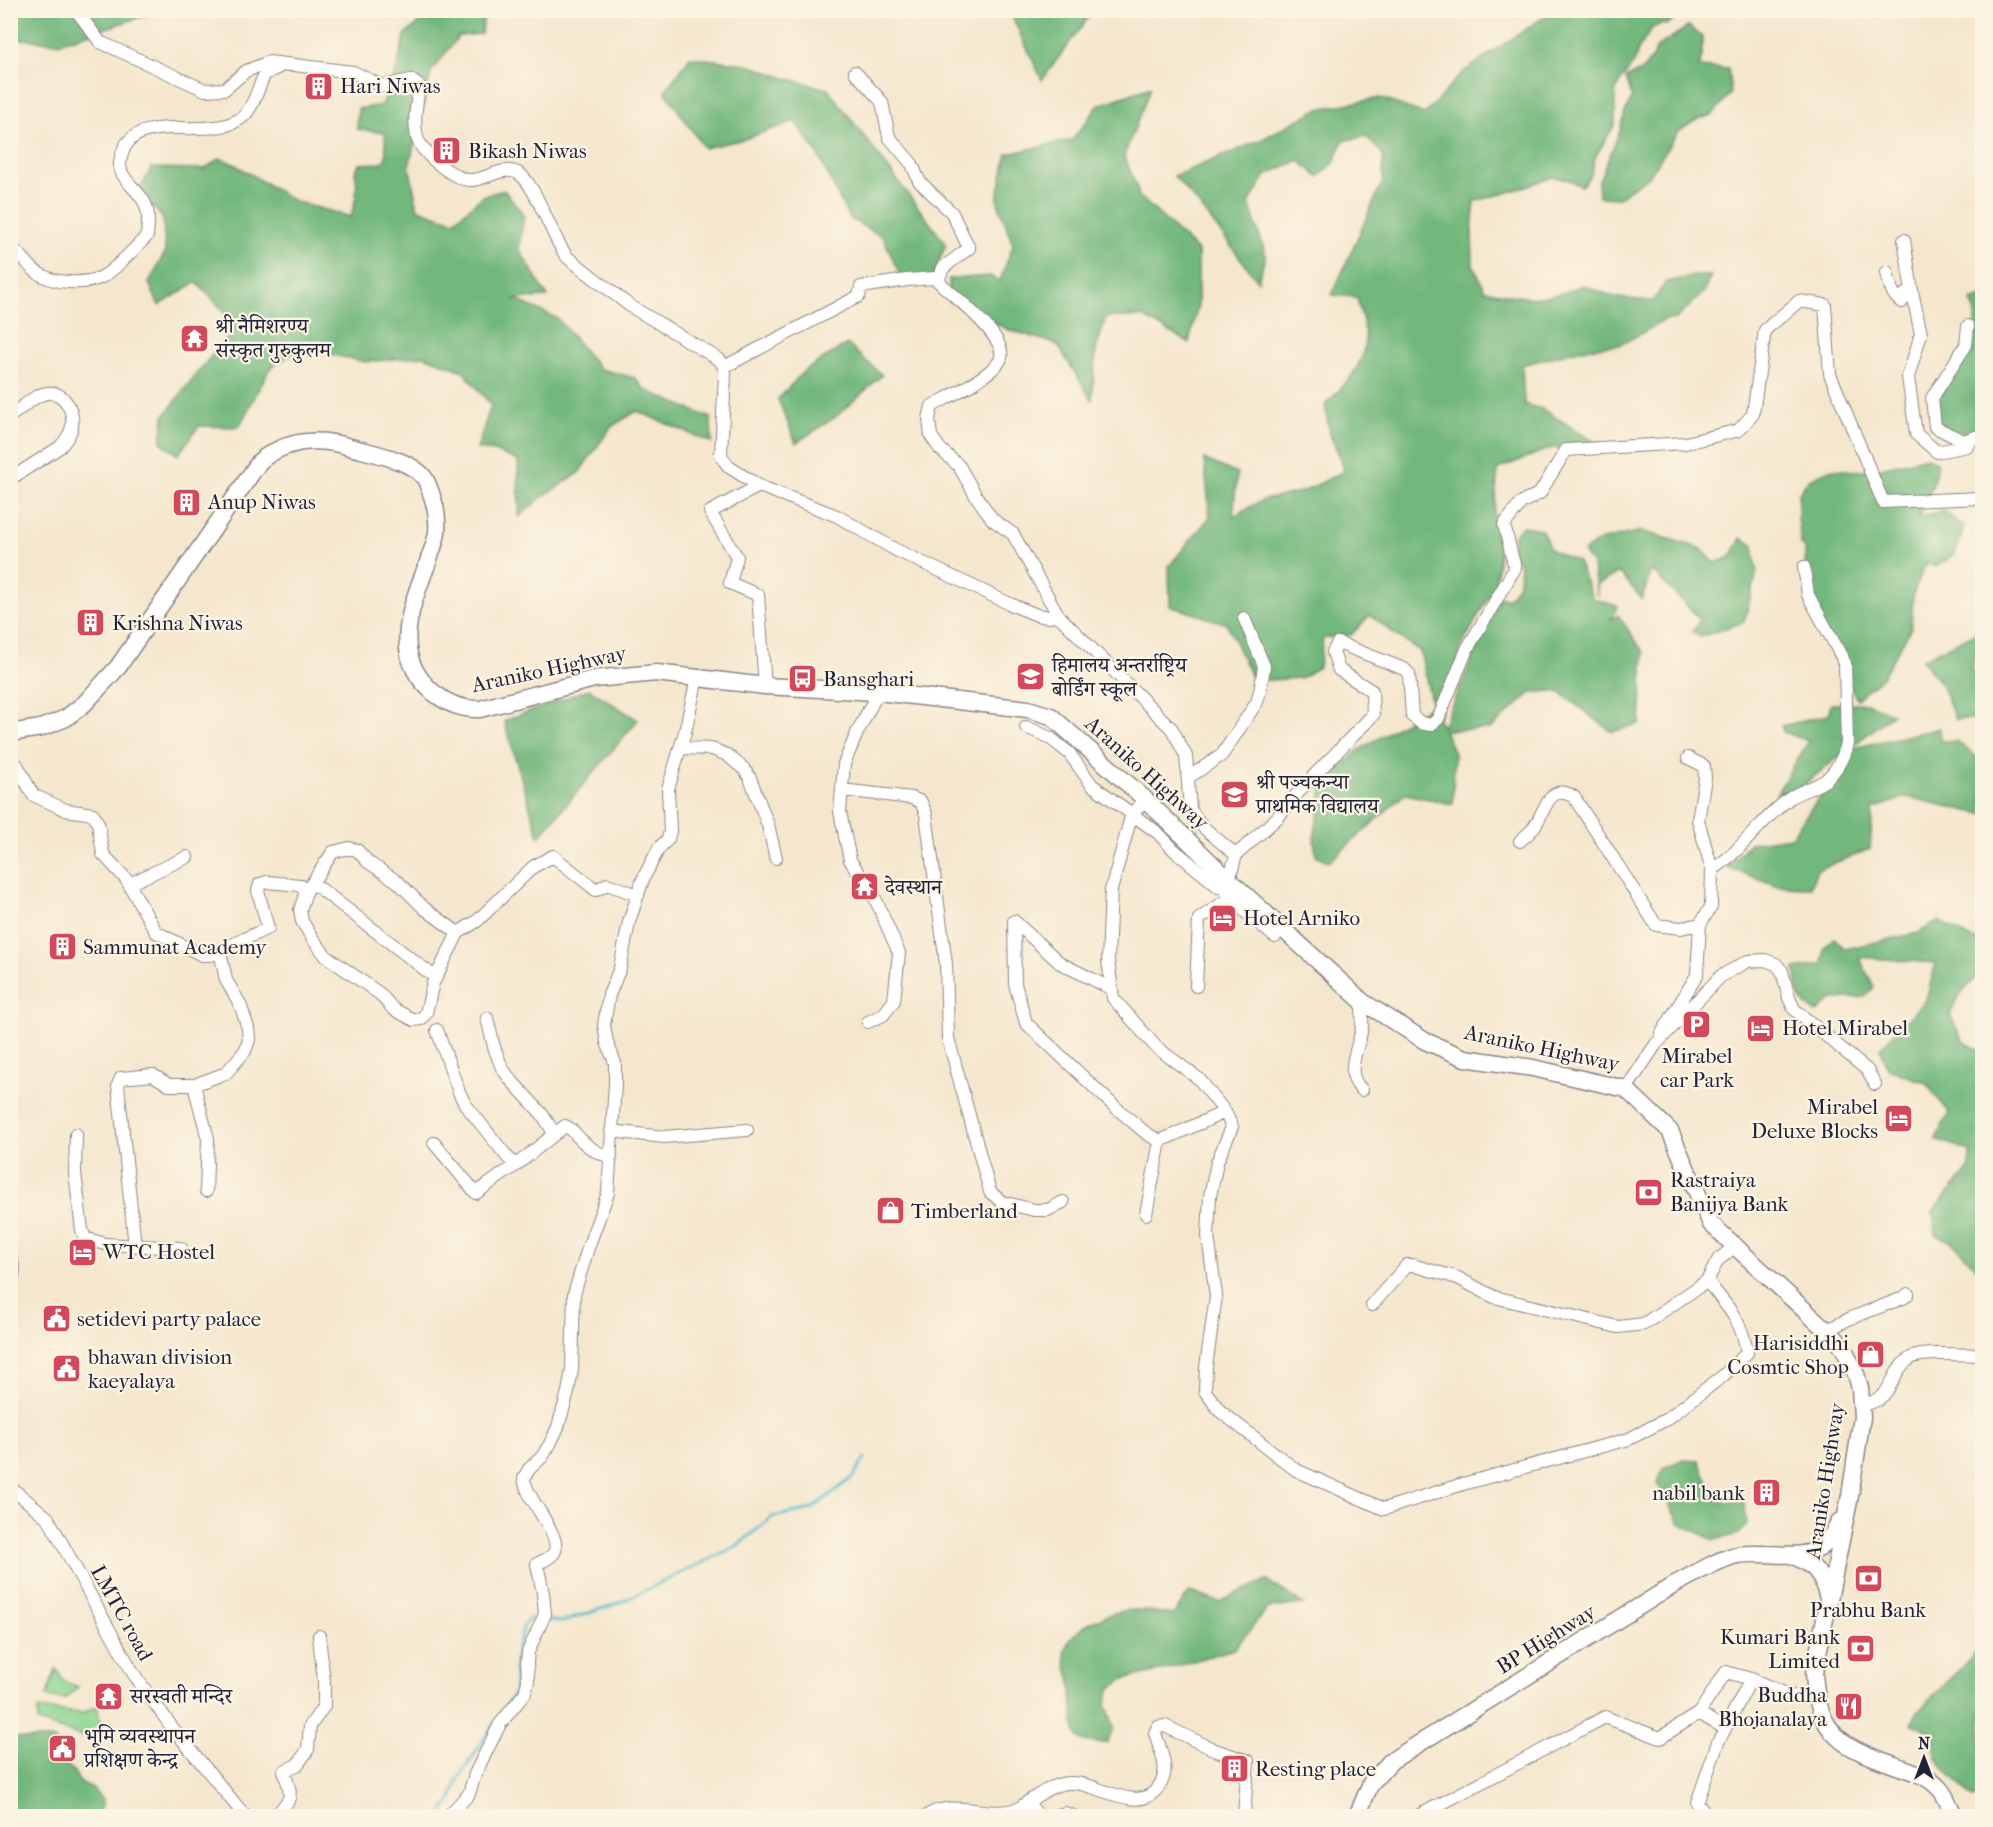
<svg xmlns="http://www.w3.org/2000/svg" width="1993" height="1827" viewBox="0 0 1993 1827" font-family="'IM FELL French Canon','Noto Serif Devanagari',serif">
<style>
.green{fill:#8dd691;stroke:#587c66;stroke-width:1.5}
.forest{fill:#72b77b;stroke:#4a6c5b;stroke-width:1.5}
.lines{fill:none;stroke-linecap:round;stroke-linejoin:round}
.stream{stroke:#51b9cf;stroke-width:3}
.minor-casing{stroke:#8c8484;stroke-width:14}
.highway-casing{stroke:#8c8484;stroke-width:19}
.minor{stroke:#fff;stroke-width:12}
.highway{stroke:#fff;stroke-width:16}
.labels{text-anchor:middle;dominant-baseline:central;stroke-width:4.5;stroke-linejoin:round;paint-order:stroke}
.poi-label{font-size:21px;fill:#22223b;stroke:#fcf5e5;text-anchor:start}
.street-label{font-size:21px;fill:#22223b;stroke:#fcf5e5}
</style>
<rect width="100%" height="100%" fill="#fcf5e5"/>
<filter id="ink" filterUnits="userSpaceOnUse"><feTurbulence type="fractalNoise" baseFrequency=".0167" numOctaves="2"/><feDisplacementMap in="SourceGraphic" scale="12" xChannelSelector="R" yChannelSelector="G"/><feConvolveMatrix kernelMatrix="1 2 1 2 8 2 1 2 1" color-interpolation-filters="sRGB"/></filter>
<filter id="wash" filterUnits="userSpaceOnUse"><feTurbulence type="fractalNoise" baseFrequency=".008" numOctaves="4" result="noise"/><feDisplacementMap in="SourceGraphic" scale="24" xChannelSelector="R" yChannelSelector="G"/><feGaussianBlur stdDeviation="1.35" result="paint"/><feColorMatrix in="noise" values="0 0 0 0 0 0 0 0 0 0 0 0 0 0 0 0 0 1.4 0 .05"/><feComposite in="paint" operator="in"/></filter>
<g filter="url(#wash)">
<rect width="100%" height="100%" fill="#f5e7ce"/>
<path class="green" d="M56,1669L63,1681L78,1687L65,1699L46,1697Z
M97,1706L103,1735L97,1741L38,1722V1709L83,1713Z"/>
<path class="forest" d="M1009,10H1093V11L1042,80Z
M11,11H160L59,43L11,38Z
M432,11H485L481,34L459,36L431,72L409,166L418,209L454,221L483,196L504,190L524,215L519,249L548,297L514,299L557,318L600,369L635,378L645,390L711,418L712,443L637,411L611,427L578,474L542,497L519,517L518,461L494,451L477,449L491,405L463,371L424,356L365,362L302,348L270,368L239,427L199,426L178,455L161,442L164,416L196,374L234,330L223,310L196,282L159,306L149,283L165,252L163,219L140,189L151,168L204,169L220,158L234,164L294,201L351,217C355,202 359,188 355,172L359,164L382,163L386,157L385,133L357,129L358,109L382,105L397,68L405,35Z
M1553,11H1681L1677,18L1666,25L1661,24L1652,28L1638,50L1634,63L1621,80L1615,93V124L1595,157L1591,175L1581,186L1567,179L1553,177L1509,192L1475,201L1472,230L1473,265L1485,290C1527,299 1543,303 1583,285L1617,298L1653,301L1666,282L1694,276H1711L1704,292L1676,319L1665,320L1620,345L1586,348L1522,365L1524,404L1542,409L1603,447L1551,448L1498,469L1494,511L1499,552L1496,582L1462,646L1438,719L1442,727L1500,596L1508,599L1519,583L1520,564L1512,556L1514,535L1522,526L1541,529L1551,550L1578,562L1593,599L1618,606L1610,620L1618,615L1644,653L1640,724L1612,732L1559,692L1547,691L1531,693L1490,729L1444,730L1454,753L1453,804L1405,794L1329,862L1316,855L1314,840L1322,789L1356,752L1432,705L1420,651L1397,636L1370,615L1351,635L1323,638L1319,667L1301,678L1253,681L1227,624L1170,606L1169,566L1210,517L1204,459L1237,474L1233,516L1263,500L1305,491L1344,471L1341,459L1330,435L1325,405C1345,385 1367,364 1365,334C1364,322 1359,309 1357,297L1332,295L1383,181V155L1366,136L1343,141L1334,163L1318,177L1299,160L1266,175L1249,203L1266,255L1258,281L1200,206L1174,176L1259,141L1318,109L1380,98L1425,114L1463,72Z
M1689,26L1702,37V56L1699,67L1728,69L1731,93L1712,115L1696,120L1677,133L1650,175L1618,198L1599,197L1598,183L1620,131L1625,112L1632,98L1626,78L1641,71L1651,60L1657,47Z
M690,57L746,64L785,78L828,89L946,244L930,284L900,275L883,237L849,218L817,153L795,121L745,139L704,148L665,91Z
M1151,87L1124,156L1138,190V195L1198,251V305L1189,343L1143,317H1106L1096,350L1092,400L1057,344L1009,330L949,301V279L990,276L1000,281L1013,245L997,200L1007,154L1072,140L1099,105Z
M1982,297V431L1954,433L1940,427L1931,403L1976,325L1974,309L1971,301Z
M847,344L882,375L837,416L796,443L778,399L804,371Z
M1927,457L1938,463L1931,490L1918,517L1943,511L1964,526C1957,551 1959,554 1935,567L1926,563L1913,594L1911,628L1882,677L1857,699L1824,638L1806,583L1805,550L1801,544L1798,518L1799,493L1809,479L1832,469L1855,471L1881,468Z
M1641,531L1700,548L1715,563L1731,557L1741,538L1753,545L1757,572L1744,622L1700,637L1693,632L1700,619L1651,570L1642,599L1619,572L1597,585V597L1593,566L1583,552L1599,541Z
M1982,630L1971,670L1982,680V719H1955L1941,684L1922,659Z
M589,689L638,720L539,837L504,721Z
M1867,703L1893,714L1797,790L1776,794L1809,741L1784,733L1781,726L1828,715L1831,704Z
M1940,728L1941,741H1956L1982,761V814L1906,797L1873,809L1870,849L1817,870L1810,887L1778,886L1727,867L1750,843L1791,837L1854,748Z
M1939,921L1973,940L1982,938V971L1958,997L1950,1015L1963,1041L1982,1052V1274L1951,1241L1936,1235L1933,1211L1970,1168V1151L1935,1139L1949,1113L1926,1083L1888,1069L1880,1048L1926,1000L1936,963L1859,957L1874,987L1865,997L1833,999L1816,1013L1799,998L1795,969L1823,964L1824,948L1834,938L1845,949L1918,933Z
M1681,1460L1699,1461L1716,1501L1744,1503L1747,1524L1739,1534L1714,1540L1679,1523L1658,1484L1663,1468Z
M1266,1580L1303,1604L1268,1608L1234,1649L1159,1671L1124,1679L1110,1689L1106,1703L1114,1728L1107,1743C1098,1743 1084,1744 1077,1736C1073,1731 1072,1696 1072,1687C1071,1676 1065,1666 1065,1656C1063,1630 1111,1610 1132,1610C1145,1609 1159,1613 1173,1615L1190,1592L1219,1602Z
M1982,1646L1981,1795L1972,1798L1936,1759L1932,1733L1911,1723L1917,1713Z
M10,1735C28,1743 37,1736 56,1740L55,1757L73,1770L79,1781L93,1789L102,1800V1807L96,1816H11Z"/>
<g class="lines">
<path class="stream" d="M547,1620L562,1622L619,1603L737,1546L772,1517L812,1509L853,1477L865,1458
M499,1716L515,1692V1659L524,1624L530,1618
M440,1816L452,1799L458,1779L494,1724"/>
</g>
</g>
<g filter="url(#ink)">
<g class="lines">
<defs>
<path id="minor" d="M76,10L100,42L205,90L225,89L246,71L269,62L353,72L382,86L411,80L419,86C417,102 413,121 417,137C421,153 456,182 473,180C489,178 503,166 518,173C535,182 552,238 567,257L630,306L720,360L724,367L725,374L721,454L723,459L729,467L759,486L837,516L896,550L1010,604L1037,615L1049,617L1058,615
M855,72L882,102L889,137L912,164L919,181L952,213L969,248L943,268L938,281C952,295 1014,341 999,362C987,378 950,396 932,406L929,419L931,436L940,449L959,466L976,496L993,520L1013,534L1058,615L1172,729L1186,756L1190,810L1204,828L1236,855
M1904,240L1912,291L1921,334L1908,377L1916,434L1937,452L1967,446L1973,438L1982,435
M10,248C22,253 27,266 38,273C54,284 84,285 102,277C113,272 137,246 147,236C148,224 150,211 143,200C136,188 119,178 120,163C127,102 212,147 245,115C255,104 258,87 265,74L281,66
M1887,272C1889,283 1892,297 1902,302L1905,294L1912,291
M1968,326L1966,345L1932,398L1935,427L1963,441L1973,438
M724,367L859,296L861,287L907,280L935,278L938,281
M10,416C22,409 33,395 47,393C64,391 74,410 72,426C71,434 65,441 60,447L10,479
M759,486L710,512L737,557L730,583L758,595L765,686
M1026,727L1050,738L1069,753L1092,785L1158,833L1174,850L1219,887L1229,880L1236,855L1277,818L1302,788L1373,715L1372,691L1339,670L1333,652L1338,643L1404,669L1409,674L1412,716L1421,723L1431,725L1438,719L1467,649L1515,568L1504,525L1521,503L1540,493L1566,450L1686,443L1739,430L1753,414L1765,330L1799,301L1825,305L1830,374L1883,502L1982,498
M681,748L712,749L727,755L744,769L750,778L768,825L776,858
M10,765H17L33,795L66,810L93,814L98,823L103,854L126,879L156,932L202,955H210L268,928L258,891L260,884L267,882L300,885L306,892L300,910L302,921L312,938L326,956L380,994L393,1009L414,1020L421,1019L426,1013L433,983L458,933L477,921L533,867L553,856L596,890L607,884L638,895
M1189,777L1222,755L1257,702L1261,687L1264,666L1244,618
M842,790L912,798L921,802L926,814L946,964L948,1038L990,1192L1002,1202L1034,1210H1048L1063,1202
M1520,841C1524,837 1531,832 1534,827C1545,813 1548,781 1574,797L1656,925L1681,928L1700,924L1711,907L1712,870L1698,820L1705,778L1704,766L1688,758
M1712,870C1742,851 1761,819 1790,798C1801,790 1816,788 1827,779C1837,769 1844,758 1847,743L1845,663L1808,595L1804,567
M313,883L436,978
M129,884L187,857
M306,892L333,852L349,848L357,850L368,862L398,882L424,908L458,933
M1227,893L1242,909L1275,937
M1014,921L1015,984L1026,1023L1114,1106L1147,1134L1160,1141
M1014,921L1060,963L1112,989
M1196,986L1199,919L1233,896
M487,1018L494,1047L502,1068L510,1079L542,1114L554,1133
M868,1022L883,1015L894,1001L899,953L874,896L850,860L840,812L844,764L857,733L878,692
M437,1030L459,1092L465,1104L508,1158L516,1165
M1662,1033L1697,975L1700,924
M1626,1089L1656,1044L1721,976L1748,961L1765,960L1776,964L1782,971L1789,998L1794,1009L1867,1070L1875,1084
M1362,1090C1342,1072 1360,1048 1362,1026C1363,1017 1361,1011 1363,1002
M1225,1112L1232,1127L1217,1162L1210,1196L1208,1236L1216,1296L1206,1367L1205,1391L1220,1411L1296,1470L1384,1509L1463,1484L1629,1439L1667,1419L1724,1375L1747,1353C1743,1321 1726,1305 1707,1281
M611,1131L664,1137L747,1130
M76,1134L75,1173L82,1230L85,1238L105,1244L181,1248
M434,1143L476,1193L516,1165L565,1126C572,1128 575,1134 580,1139C589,1148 599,1155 611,1156
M206,1191L208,1139L194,1085L226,1073L245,1051L249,1040L248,1028L240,1004L226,980L220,951
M1146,1214L1160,1141L1225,1112L1199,1079L1156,1047L1113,998L1108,960L1111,890L1132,813L1146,800
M135,1246L118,1085L121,1078L153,1075L169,1085H194
M10,1256L14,1269L10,1299
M1372,1305L1407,1265H1412L1458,1278L1494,1297L1618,1327L1644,1324L1707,1281L1718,1260L1735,1246
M1827,1330L1851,1318L1903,1298L1908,1294
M1862,1405C1898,1398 1887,1372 1911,1358C1922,1351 1967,1355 1982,1355
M10,1487L48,1518L133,1673L171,1726L245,1816
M1699,1713L1725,1729
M1028,1802L1038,1816
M275,1816C294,1796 292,1797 284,1771L297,1765L303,1757L308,1749L310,1726L324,1706V1682L319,1636
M448,1816L469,1794L475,1774L500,1724L525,1693L528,1681L527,1662L528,1652L545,1614L543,1593L537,1564C542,1561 549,1559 553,1554C566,1539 525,1499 524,1478L529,1469L542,1457L550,1444L558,1427L568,1392L572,1370L574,1294L589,1245L608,1193L615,1084V1063L607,1042L604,1025L609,995L620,968L629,922L643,879L659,848L668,839L670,831L668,789L685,732L697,678
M927,1816C951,1798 990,1819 1017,1809C1021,1808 1025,1803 1029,1801C1042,1793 1054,1783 1070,1783C1094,1781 1133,1812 1154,1792C1173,1774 1162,1756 1155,1733L1158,1727L1165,1726L1215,1750L1248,1761L1244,1816
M1053,1816L1065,1813L1073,1816
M1418,1816L1605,1717L1660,1738L1699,1713L1726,1672L1751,1679L1791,1696L1815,1697
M1702,1816L1703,1811L1697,1803L1718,1742L1751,1679"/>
<path id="highway" d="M10,733L41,728L66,718L85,703L118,667L260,461C286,440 318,437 350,447C371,453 413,460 425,479C428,483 430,491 432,496C436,507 438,519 437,532C436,542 431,552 428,562C411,607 389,656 434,693C448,704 463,710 480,709L594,679L656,673L765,686L878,692L1028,709L1051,716L1146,800L1229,880L1363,1002L1425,1041L1465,1058L1533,1068L1626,1089L1670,1131L1711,1224L1837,1340L1844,1349L1856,1374L1860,1388L1862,1417L1850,1496L1814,1673C1818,1740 1846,1748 1903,1768C1917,1773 1929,1777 1939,1788C1946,1795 1950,1807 1954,1816
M1791,1555C1816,1565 1821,1573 1828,1598
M1357,1816L1371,1783L1391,1761L1677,1583C1697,1573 1716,1560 1737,1555C1762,1550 1805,1563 1824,1545C1831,1539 1835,1529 1839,1522"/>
</defs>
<use href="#minor" class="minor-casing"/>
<use href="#highway" class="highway-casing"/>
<use href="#minor" class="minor"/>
<use href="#highway" class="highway"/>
</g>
</g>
<defs>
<symbol id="building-square" viewBox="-11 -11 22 22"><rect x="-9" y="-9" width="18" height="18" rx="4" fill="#d1495b" stroke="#fcf5e5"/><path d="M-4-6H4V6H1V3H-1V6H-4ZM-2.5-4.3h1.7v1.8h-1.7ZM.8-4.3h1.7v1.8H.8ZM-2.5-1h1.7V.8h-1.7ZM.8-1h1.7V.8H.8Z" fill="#fff"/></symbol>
<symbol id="temple-square" viewBox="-11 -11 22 22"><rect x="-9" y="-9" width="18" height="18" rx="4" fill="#d1495b" stroke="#fcf5e5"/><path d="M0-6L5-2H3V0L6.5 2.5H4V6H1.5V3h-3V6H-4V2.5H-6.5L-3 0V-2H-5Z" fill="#fff"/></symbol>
<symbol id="school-square" viewBox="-11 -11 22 22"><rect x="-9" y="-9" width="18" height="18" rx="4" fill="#d1495b" stroke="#fcf5e5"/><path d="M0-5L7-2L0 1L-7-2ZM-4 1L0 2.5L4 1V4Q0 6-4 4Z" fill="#fff"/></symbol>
<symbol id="bus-square" viewBox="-11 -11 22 22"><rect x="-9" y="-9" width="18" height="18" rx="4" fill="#d1495b" stroke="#fcf5e5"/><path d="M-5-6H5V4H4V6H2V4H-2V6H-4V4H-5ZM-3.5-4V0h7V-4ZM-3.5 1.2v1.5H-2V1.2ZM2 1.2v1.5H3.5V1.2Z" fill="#fff"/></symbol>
<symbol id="hotel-square" viewBox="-11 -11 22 22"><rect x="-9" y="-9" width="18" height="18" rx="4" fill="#d1495b" stroke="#fcf5e5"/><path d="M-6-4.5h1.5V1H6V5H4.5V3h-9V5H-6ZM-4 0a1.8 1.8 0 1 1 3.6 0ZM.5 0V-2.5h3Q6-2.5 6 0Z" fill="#fff"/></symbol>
<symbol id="parking-square" viewBox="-11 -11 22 22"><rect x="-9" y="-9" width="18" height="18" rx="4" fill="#d1495b" stroke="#fcf5e5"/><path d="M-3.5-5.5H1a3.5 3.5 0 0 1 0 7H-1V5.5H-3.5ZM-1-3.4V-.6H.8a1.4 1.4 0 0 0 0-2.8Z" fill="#fff"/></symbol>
<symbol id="bank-square" viewBox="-11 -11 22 22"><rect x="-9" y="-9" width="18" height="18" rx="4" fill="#d1495b" stroke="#fcf5e5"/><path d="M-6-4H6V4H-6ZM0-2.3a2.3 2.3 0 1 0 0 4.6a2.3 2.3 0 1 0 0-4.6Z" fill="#fff"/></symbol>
<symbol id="shop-square" viewBox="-11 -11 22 22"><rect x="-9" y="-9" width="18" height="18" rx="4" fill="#d1495b" stroke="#fcf5e5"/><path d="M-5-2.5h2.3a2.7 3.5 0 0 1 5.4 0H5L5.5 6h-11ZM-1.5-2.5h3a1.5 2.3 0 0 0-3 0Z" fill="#fff"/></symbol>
<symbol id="civic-square" viewBox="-11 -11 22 22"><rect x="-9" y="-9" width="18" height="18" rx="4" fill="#d1495b" stroke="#fcf5e5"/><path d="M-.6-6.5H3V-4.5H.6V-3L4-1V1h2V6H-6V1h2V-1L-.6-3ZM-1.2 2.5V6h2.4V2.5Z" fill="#fff"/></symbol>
<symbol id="restaurant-square" viewBox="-11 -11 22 22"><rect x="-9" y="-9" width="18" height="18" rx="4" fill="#d1495b" stroke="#fcf5e5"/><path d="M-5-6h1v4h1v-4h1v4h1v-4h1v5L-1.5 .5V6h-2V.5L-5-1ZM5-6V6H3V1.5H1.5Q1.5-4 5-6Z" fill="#fff"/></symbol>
</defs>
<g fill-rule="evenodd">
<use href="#building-square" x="302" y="70" width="33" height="33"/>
<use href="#building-square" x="430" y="134" width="33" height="33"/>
<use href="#temple-square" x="178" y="322" width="33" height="33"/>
<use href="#building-square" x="170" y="486" width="33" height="33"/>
<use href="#building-square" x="74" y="606" width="33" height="33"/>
<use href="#school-square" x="1014" y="660" width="33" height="33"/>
<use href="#bus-square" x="786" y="662" width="33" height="33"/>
<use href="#school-square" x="1218" y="778" width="33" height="33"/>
<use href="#temple-square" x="848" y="870" width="33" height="33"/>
<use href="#hotel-square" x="1206" y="902" width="33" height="33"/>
<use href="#building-square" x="46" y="930" width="33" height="33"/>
<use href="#parking-square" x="1680" y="1008" width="33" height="33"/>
<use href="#hotel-square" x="1744" y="1012" width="33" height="33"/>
<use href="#hotel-square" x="1882" y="1102" width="33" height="33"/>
<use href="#bank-square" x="1632" y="1176" width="33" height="33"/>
<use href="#shop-square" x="874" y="1194" width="33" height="33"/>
<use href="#hotel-square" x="66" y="1236" width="33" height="33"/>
<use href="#civic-square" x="40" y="1302" width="33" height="33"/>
<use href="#shop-square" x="1854" y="1338" width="33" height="33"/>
<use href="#civic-square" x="50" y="1352" width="33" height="33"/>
<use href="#building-square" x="1750" y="1476" width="33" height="33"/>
<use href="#bank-square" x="1852" y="1562" width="33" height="33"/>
<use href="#bank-square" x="1844" y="1632" width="33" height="33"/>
<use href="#temple-square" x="92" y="1680" width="33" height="33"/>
<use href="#restaurant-square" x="1832" y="1690" width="33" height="33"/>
<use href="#civic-square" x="46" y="1732" width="33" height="33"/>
<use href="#building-square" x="1218" y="1752" width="33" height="33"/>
</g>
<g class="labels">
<g class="poi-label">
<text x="340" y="86">Hari Niwas</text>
<text x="468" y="151">Bikash Niwas</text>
<text x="215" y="326">श्री नैमिशरण्य<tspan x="215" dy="24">संस्कृत गुरुकुलम</tspan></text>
<text x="208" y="502">Anup Niwas</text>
<text x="112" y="623">Krishna Niwas</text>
<text x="1052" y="665">हिमालय अन्तर्राष्ट्रिय<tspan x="1052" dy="24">बोर्डिंग स्कूल</tspan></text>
<text x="823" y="679">Bansghari</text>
<text x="1256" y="782">श्री पञ्चकन्या<tspan x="1256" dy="24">प्राथमिक विद्यालय</tspan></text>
<text x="885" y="887">देवस्थान</text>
<text x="1243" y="918">Hotel Arniko</text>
<text x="83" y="947">Sammunat Academy</text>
<text x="1782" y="1028">Hotel Mirabel</text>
<text x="1697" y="1056" text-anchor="middle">Mirabel<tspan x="1697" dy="24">car Park</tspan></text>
<text x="1878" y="1107" text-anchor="end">Mirabel<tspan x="1878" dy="24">Deluxe Blocks</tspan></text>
<text x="1670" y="1180">Rastraiya<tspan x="1670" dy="24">Banijya Bank</tspan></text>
<text x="911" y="1211">Timberland</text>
<text x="103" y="1252">WTC Hostel</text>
<text x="77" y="1319">setidevi party palace</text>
<text x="1849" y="1343" text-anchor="end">Harisiddhi<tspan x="1849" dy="24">Cosmtic Shop</tspan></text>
<text x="88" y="1357">bhawan division<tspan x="88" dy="24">kaeyalaya</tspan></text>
<text x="1745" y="1493" text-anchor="end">nabil bank</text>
<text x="1868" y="1610" text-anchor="middle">Prabhu Bank</text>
<text x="1840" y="1637" text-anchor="end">Kumari Bank<tspan x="1840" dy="24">Limited</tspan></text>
<text x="1827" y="1695" text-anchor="end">Buddha<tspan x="1827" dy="24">Bhojanalaya</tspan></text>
<text x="130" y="1696">सरस्वती मन्दिर</text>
<text x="84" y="1736">भूमि व्यवस्थापन<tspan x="84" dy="24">प्रशिक्षण केन्द्र</tspan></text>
<text x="1255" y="1769">Resting place</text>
</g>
<g class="street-label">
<text transform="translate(549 669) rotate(-12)">Araniko Highway</text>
<text transform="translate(1147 773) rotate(42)">Araniko Highway</text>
<text transform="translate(1542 1048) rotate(12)">Araniko Highway</text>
<text transform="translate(1825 1481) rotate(-81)">Araniko Highway</text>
<text transform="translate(122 1613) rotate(61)">LMTC road</text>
<text transform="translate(1546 1639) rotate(-32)">BP Highway</text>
</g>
</g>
<rect width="1993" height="1827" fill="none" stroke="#fcf5e5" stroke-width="36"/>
<g transform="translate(1924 1758)" stroke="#fcf5e5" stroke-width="4.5" paint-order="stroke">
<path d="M0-4.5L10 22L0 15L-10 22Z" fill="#22223b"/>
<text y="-9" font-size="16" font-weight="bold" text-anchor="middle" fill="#22223b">N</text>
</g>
</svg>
